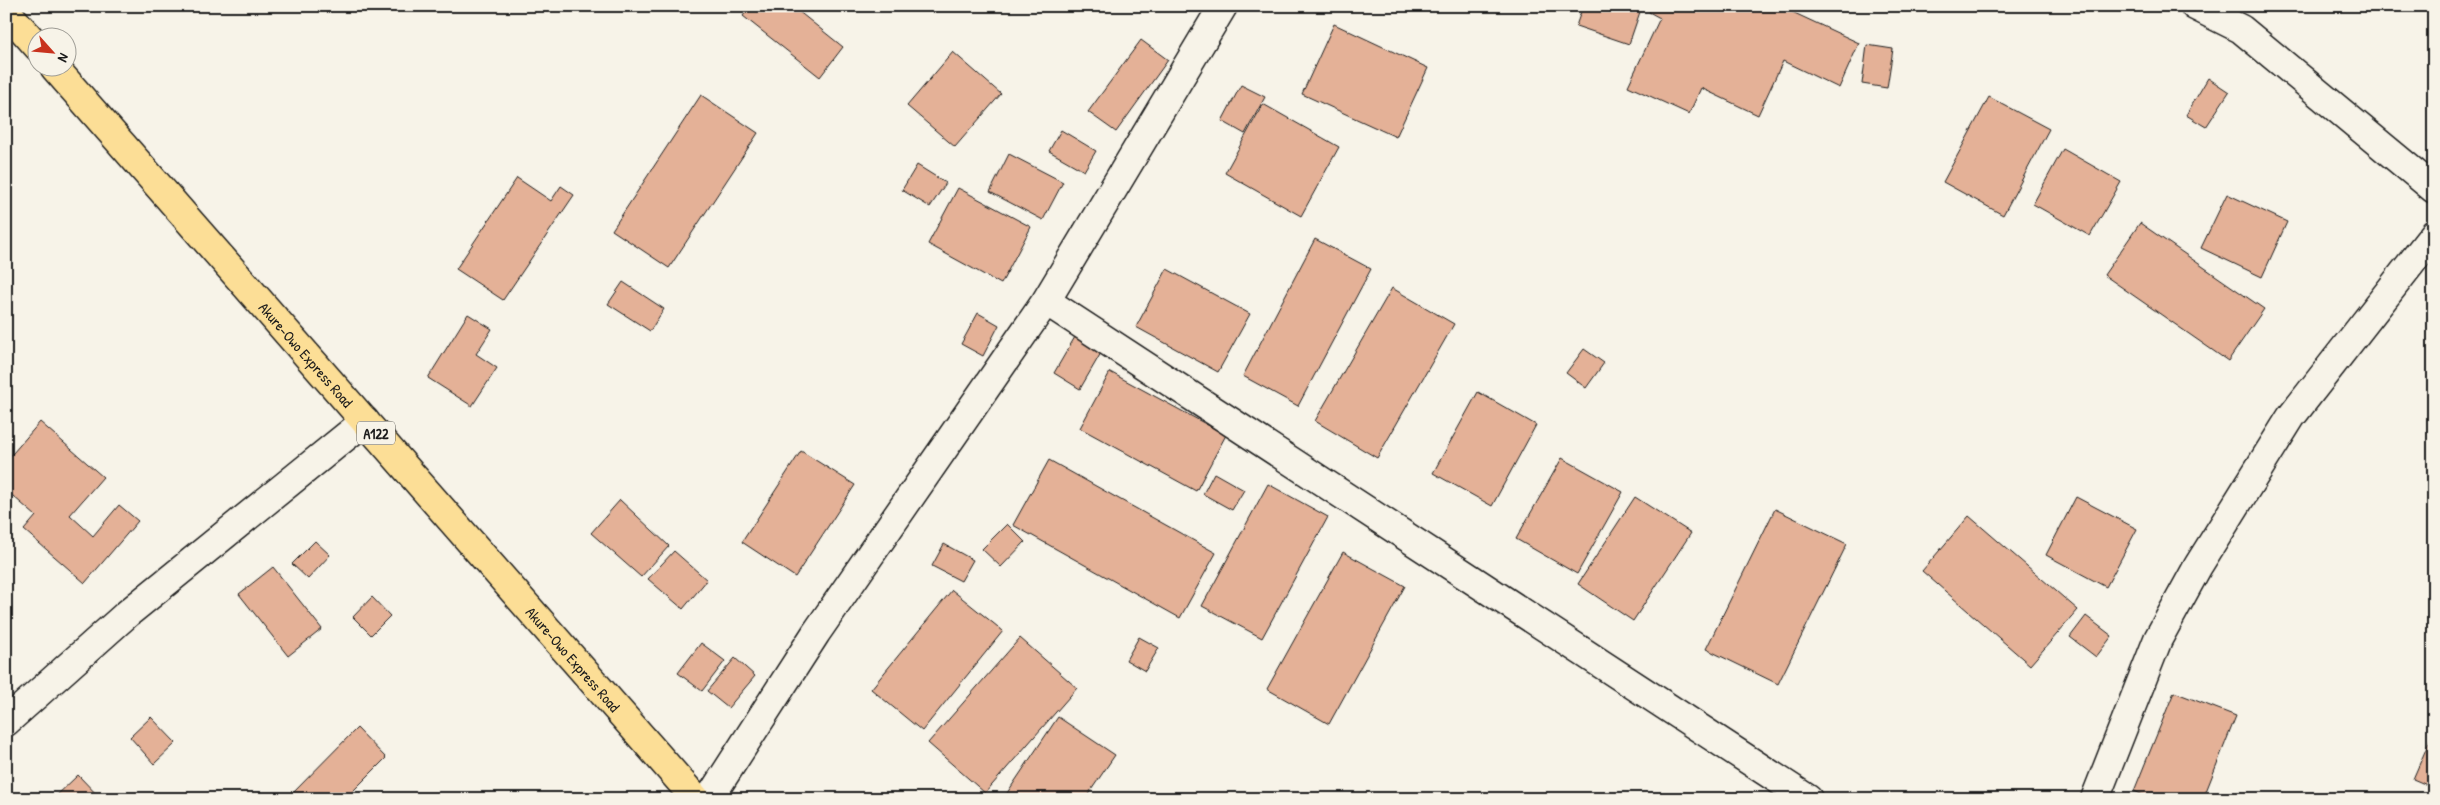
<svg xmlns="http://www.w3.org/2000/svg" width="2440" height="805" viewBox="0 0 2440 805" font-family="'Patrick Hand',sans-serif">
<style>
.building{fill:#e4b197;stroke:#1c1c1c}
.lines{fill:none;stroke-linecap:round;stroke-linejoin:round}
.street-casing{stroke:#1c1c1c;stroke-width:31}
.highway-casing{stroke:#1c1c1c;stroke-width:31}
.street{stroke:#f7f3e8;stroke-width:28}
.highway{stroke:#fcde96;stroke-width:28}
.labels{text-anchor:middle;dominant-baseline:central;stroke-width:4;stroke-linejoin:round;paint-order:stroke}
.shield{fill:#f7f3e8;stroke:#5e5c59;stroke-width:1}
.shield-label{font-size:14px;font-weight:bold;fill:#1c1c1c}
.street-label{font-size:15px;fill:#1c1c1c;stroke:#f7f3e8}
</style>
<rect width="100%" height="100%" fill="#f7f3e8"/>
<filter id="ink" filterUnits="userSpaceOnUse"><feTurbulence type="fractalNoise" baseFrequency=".02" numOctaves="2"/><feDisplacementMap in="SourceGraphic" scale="10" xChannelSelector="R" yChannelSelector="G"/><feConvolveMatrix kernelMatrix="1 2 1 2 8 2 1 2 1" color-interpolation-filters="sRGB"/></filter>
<g filter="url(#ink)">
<path class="building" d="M750,6H792L843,47L820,77L743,16Z
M1583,6H1642L1629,44L1576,26Z
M1652,6H1790L1788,10L1859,43L1839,88L1783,61L1758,115L1701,88L1689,114L1628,86L1660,18L1649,12Z
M1334,24L1428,68L1396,137L1302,94Z
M1141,40L1168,60L1116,132L1088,112Z
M1867,45L1893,49L1887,88L1862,84Z
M953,52L1001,94L955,147L907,106Z
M2208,78L2229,92L2206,127L2186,115Z
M1241,85L1265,97L1245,134L1222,121Z
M701,95L758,133L669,268L612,230Z
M1989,97L2049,129L2003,215L1943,182Z
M1263,104L1339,147L1301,216L1225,173Z
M1061,130L1096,151L1084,171L1049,151Z
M2063,149L2121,182L2090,236L2033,204Z
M1009,154L1063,182L1043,220L990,192Z
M917,165L946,183L930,207L902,190Z
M517,178L551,201L561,186L574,195L503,300L456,269Z
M958,188L1031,227L1001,284L928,244Z
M2227,194L2287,222L2262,277L2201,248Z
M2140,223L2264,309L2228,361L2104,275Z
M1315,239L1371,269L1298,406L1243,376Z
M1167,269L1250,314L1218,372L1136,327Z
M623,282L664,309L650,331L608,304Z
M1392,288L1454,324L1377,458L1315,421Z
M978,313L999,325L983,356L961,344Z
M468,314L492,329L476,354L497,368L472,406L428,378Z
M1079,330L1105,346L1080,389L1054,373Z
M1584,349L1604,363L1586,388L1566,373Z
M1110,372L1226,435L1196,491L1080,428Z
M1478,392L1536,425L1492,506L1433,473Z
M40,422L103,477L70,515L93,536L119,505L138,521L85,583L24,530L36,516L6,490V461Z
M801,451L855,485L795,577L742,542Z
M1562,458L1623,492L1577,574L1516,539Z
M1049,460L1216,553L1180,618L1013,525Z
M1214,473L1244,490L1232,510L1203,494Z
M1268,484L1328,517L1262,638L1202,606Z
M1635,497L1691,533L1633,621L1578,584Z
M2076,497L2137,529L2106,587L2046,555Z
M620,500L669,546L641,577L591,533Z
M1775,509L1847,544L1778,684L1706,649Z
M1969,516L2078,610L2030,665L1922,571Z
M1007,524L1025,542L1001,567L982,549Z
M315,541L330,555L308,579L292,564Z
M944,544L973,560L961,581L932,566Z
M674,551L707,580L683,609L648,579Z
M1343,552L1405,586L1329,724L1267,689Z
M273,567L322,629L288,656L239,594Z
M952,590L1003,631L922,731L871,689Z
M372,597L390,616L371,635L353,617Z
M2086,616L2112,636L2096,657L2070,637Z
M1139,637L1159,648L1145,671L1126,660Z
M1020,638L1077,688L985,793L928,743Z
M701,643L725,661L702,691L678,673Z
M735,658L755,676L728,708L707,691Z
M2174,692L2236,716L2203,799H2153L2134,791Z
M151,717L176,743L154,764L130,737Z
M1058,717L1115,755L1085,799H1003Z
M357,728L386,758L345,799H293L290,796Z
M2433,733H2434V788L2413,779Z
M78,775L101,799H53Z"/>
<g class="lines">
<defs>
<path id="street" d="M2195,6L2241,29L2434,189
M1046,301L1808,799
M6,722L127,614L365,421
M709,799L816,633L1046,301L1223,6
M2095,799L2158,639L2198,566L2291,417L2434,234"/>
<g id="highway">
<path d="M6,11L38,47"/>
<path id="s1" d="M55,68L696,799"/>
</g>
</defs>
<use href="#street" class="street-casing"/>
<use href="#highway" class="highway-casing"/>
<use href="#street" class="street"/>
<use href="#highway" class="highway"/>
</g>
</g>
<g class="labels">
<rect class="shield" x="357" y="421.5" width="38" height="23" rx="4"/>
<g class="shield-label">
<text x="376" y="433">A122</text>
</g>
<g class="street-label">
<text stroke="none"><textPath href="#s1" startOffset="381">Akure-Owo Express Road</textPath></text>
<text stroke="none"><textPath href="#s1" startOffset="786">Akure-Owo Express Road</textPath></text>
</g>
</g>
<rect width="2440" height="805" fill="none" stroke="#f7f3e8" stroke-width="25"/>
<rect x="12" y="12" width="2415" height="780" fill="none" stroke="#1c1c1c" stroke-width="2" filter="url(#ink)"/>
<g transform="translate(52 52) rotate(117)"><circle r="24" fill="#f7f3e8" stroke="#9f9d96"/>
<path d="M0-4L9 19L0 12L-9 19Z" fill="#c8321e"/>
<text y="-8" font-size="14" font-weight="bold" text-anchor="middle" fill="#1c1c1c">N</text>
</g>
</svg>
